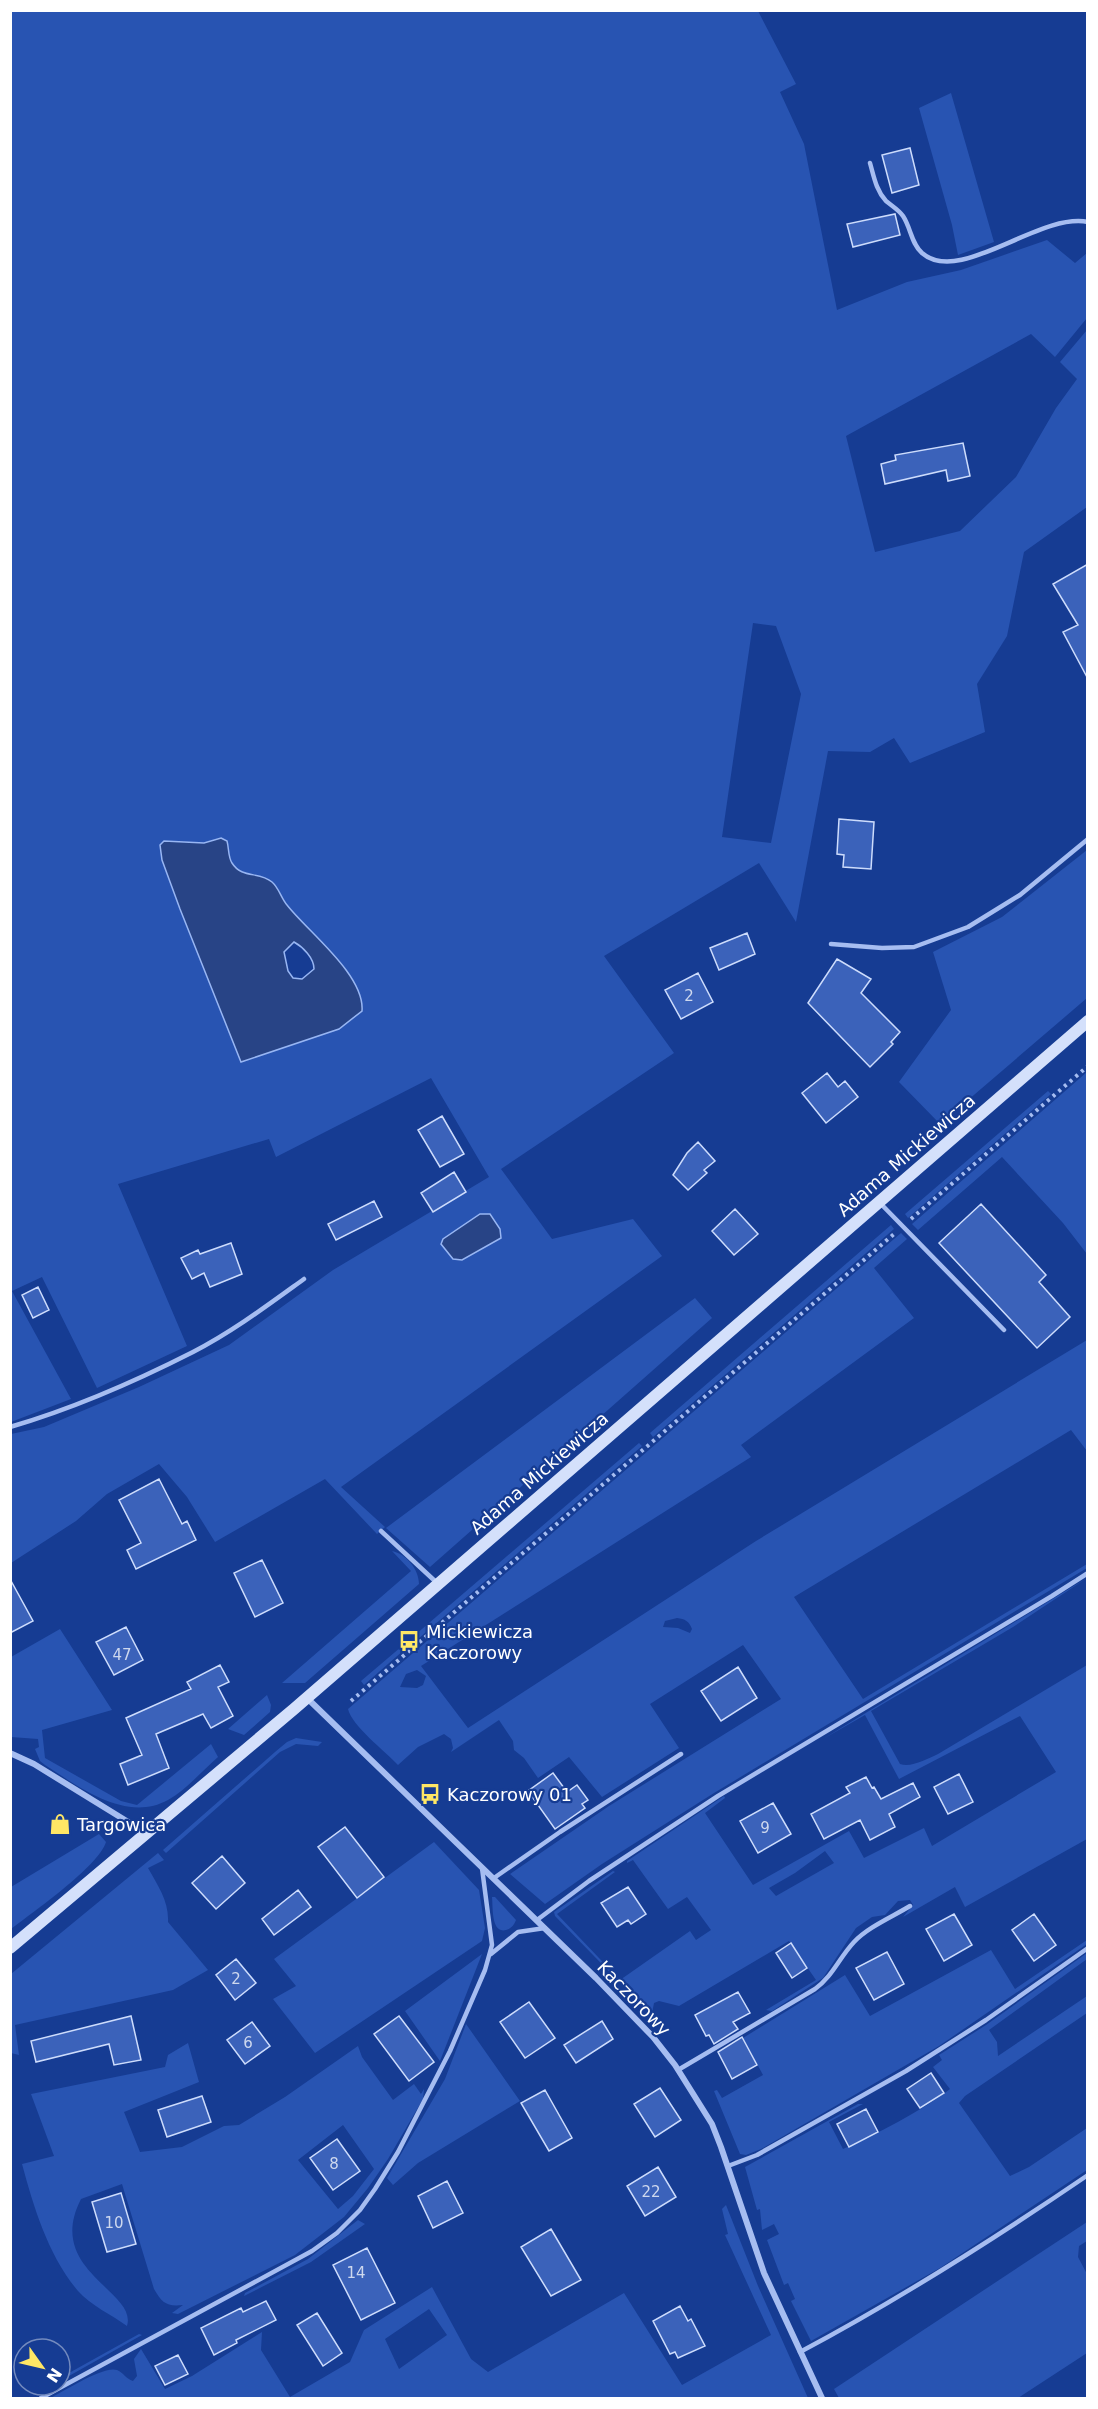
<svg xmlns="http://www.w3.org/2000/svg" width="1098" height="2409" viewBox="0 0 1098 2409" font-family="'DejaVu Sans',sans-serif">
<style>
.green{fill:#2854b2;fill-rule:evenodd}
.water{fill:#284486;stroke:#98b6f3;stroke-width:1.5;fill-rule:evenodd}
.building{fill:#3b62ba;stroke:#cddcfc;stroke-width:1.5}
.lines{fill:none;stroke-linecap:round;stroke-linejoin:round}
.path{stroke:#a6bdf1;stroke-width:4;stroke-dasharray:3 4.5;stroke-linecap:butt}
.lane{stroke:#a6bdf1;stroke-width:4.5}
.street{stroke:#a6bdf1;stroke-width:6}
.secondary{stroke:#d4e0fb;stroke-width:12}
.labels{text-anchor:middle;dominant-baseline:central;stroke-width:4.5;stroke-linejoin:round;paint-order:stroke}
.number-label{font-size:15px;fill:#ced8ee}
.street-label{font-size:18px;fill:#fff;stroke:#163c93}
.poi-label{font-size:18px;fill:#fff;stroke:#163c93;text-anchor:start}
</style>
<rect width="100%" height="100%" fill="#163c93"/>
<path class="green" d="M11,11H758L796,84L780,92L804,144L837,310L907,282L961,270L1047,240L1075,263L1087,253V318L1055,357L1031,334L846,436L875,552L960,531L1016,477L1056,408L1077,379L1060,362L1087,330V507L1024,552L1007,636L977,684L985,732L910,763L894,738L870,752L828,751L796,922L759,863L604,956L674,1053L501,1169L552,1239L633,1219L662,1256L341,1487L385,1527L377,1534L325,1479L215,1542L187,1497L159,1464L107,1494L76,1521L11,1563V1434L44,1427L139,1387L229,1345L333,1270L489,1177L431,1078L276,1157L269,1139L118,1184L187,1346L97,1388L42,1277L12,1291L71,1399L11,1422ZM753,623L776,626L801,694L771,843L722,837ZM213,840L228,847C231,881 250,867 270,881C279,887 282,900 289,907C313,934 337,960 358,990L257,1055L241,1062L180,909L170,841L204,843Z
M951,93L994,242L958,255L952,225L919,108Z
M1087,850V998L940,1124L899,1082L951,1010L933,952L1002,917Z
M1087,1072V1254L1063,1223L1002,1157L918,1230L912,1224Z
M1048,1091L1051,1094L908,1218L905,1214Z
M891,1225L894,1229L653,1437L650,1433Z
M901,1233L907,1239L874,1268L914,1318L741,1445L751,1457L421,1666L468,1728L756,1541L1087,1340V1451L1071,1430L794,1597L863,1699L1087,1564V1568L714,1793L602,1864L545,1904L510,1874L609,1806L781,1699L743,1645L650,1704L679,1748L602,1797L569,1757L538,1778L524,1758L514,1750L513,1741L499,1720L451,1752L453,1748L451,1739L444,1734L418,1747L398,1765C385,1751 352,1726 348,1709ZM677,1618C685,1619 689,1621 692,1629L690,1633L678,1628L663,1627L665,1621ZM417,1670L426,1676L423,1685L417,1688L400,1687L406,1674Z
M695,1298L712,1318L430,1567L386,1528Z
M639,1443L642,1446L418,1639L415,1635Z
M392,1551C406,1554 419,1569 419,1584L305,1683H282L411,1571Z
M1087,1578L1013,1627L871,1711L900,1764C911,1768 927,1759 938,1754L1087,1665V1839L965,1907L955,1887L903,1917L913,1905L910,1900L898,1901L885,1915L872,1917L856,1928L823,1978L772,2011L766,2010L816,1980L789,1941L679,2006L659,2001L654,2003L652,2013L671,2035L555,1916L554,1912L613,1871L615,1872L557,1914L620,1980L690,1931L696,1940L711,1930L687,1897L668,1909L633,1860L627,1863V1861L724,1796L725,1798L705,1813L753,1885L849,1831L864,1858L924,1828L932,1846L1056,1772L1020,1716L899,1779L865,1715L823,1739ZM825,1851L834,1863L776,1896L769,1888L795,1873Z
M60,1629L112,1710L42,1730L45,1758L121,1801L137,1805L211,1744L218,1757C202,1771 186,1790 168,1800C126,1823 79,1787 45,1765L40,1761L35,1749L39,1747L38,1739L11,1737V1657Z
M401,1647L404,1650L364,1685L361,1681Z
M267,1695L271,1705L270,1712L244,1735L228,1729Z
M296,1738L322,1742L318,1746L296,1744L280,1752L166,1853L163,1850L275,1752L287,1742Z
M99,1834L106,1842C99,1866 32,1913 11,1929V1887Z
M434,1842L479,1890L485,1928L482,1941L315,2053L273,1999L296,1986L274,1959Z
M158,1853L164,1860L148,1868C158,1886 169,1901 168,1922L208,1970L173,1990L15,2025L19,2055L11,2053V1974Z
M492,1897H495L516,1920C514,1925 512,1928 506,1930C491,1934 493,1907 492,1897Z
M1087,1940V1944L939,2046L761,2149L746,2155L740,2154L714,2091L717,2090L722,2098L763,2075L743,2038L845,1975L870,2016L991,1950L1015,1989Z
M1087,1953V1959L989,2030L997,2042L998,2056L1087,1996V2013L965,2096L959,2103L1010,2176L1029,2167L1087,2128V2170L940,2268L811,2341L791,2301L795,2299L788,2283L784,2285L767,2240L779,2234L774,2224L762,2230L760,2209L757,2210L745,2167L858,2104H863L829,2122L843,2149C872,2137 926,2108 950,2089L933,2067L942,2060L939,2055L986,2025Z
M482,1954L440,2061L405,2011Z
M466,2024L520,2101L418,2163L393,2185L387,2178L445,2079Z
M188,2043L199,2082L124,2112L140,2152L182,2147L224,2126L239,2125L285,2097L358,2046L362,2057L393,2100L414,2084L421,2094L424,2089L423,2099L388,2159L368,2188L344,2217L295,2255L178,2314L172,2313L183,2305C167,2307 162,2303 154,2289L122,2184L81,2199C44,2271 138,2291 127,2326C112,2315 90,2305 78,2291C48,2255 34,2208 22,2164L54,2156L31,2094L165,2067L168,2055ZM343,2125L374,2169L353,2196L338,2209L298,2160Z
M726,2205L758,2286L808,2398H50C63,2392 104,2365 117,2370C124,2373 126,2379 133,2381L137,2376L134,2359L141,2349L165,2389L192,2376L262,2332L261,2350L290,2397L350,2362L364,2330L432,2287L471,2359L488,2372L624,2293L682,2385L771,2335L725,2235L728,2234L722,2209ZM429,2309L447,2335L399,2369L385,2339Z
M358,2220L365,2224L311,2262L244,2296L245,2293L308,2259Z
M1087,2222V2241L1079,2246L1078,2257L1087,2274V2353L1018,2398H839L834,2389Z
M139,2334L142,2335L60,2381V2378Z"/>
<path class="water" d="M221,838L227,841C229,848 228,857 232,863C242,879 259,871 272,882C279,888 281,898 287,905C308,932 365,975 362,1011L339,1029L241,1062L180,909L162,860L160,845L164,841L204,843ZM294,942C303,947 314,958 314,969L302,979L293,978L288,971L284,952Z
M480,1214H490L500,1229L501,1238L462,1260L453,1259L441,1244L443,1239Z"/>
<path class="building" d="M910,148L919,185L892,193L882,155Z
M895,214L900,235L853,247L847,224Z
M963,443L970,476L948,481L946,470L885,484L881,464L896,460L895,455Z
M1088,564V679L1063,632L1078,625L1053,584Z
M839,819L874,822L871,869L843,867L844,855L837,854Z
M747,933L755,954L719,970L710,948Z
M837,959L871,979L861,993L900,1032L891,1042L893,1044L870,1067L808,1003Z
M698,973L713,1002L681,1019L665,990Z
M827,1073L838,1087L845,1081L858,1097L826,1123L802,1093Z
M442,1116L464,1154L440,1167L418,1130Z
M698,1142L715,1161L704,1170L707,1173L688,1190L673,1175L687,1153Z
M454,1172L466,1192L433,1212L421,1193Z
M374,1201L382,1217L336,1240L328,1224Z
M981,1204L1046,1275L1039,1282L1070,1317L1037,1348L939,1243Z
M735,1209L758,1234L734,1255L712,1231Z
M231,1243L242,1274L210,1287L204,1273L192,1279L181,1258L198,1250L200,1254Z
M38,1287L49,1310L33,1318L22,1295Z
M159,1479L182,1524L187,1521L196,1540L136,1569L127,1550L141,1543L119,1500Z
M262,1560L283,1603L255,1617L234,1573Z
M10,1579L33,1621L10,1633Z
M126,1627L143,1660L114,1675L96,1642Z
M220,1665L229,1682L218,1687L233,1716L211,1728L203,1714L156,1734L169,1768L128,1785L120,1764L142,1755L126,1718L191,1689L187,1682Z
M738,1667L757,1698L721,1721L701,1691Z
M553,1773L567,1792L577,1785L588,1800L582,1804L585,1808L555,1829L528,1791Z
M959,1774L973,1802L948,1814L934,1787Z
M866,1777L872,1788L874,1787L881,1799L913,1783L920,1797L889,1814L895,1827L870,1840L860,1820L824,1839L811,1814L850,1793L846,1787Z
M773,1803L791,1834L758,1853L740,1821Z
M345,1827L384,1877L357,1898L318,1847Z
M222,1856L245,1883L216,1909L192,1883Z
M628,1887L646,1914L631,1924L628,1920L617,1927L601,1903Z
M298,1890L311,1907L274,1935L262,1919Z
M954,1914L972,1945L944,1961L926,1929Z
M1034,1914L1056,1945L1034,1961L1012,1930Z
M791,1943L807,1968L792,1978L776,1953Z
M887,1952L904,1984L874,2000L856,1968Z
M236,1959L256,1983L235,2000L216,1975Z
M738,1992L750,2013L733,2022L738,2029L714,2044L709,2035L706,2036L695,2015Z
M529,2002L555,2038L525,2058L500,2022Z
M131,2016L141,2060L114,2065L109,2044L36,2062L31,2041Z
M399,2016L434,2062L409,2081L374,2034Z
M602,2021L613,2039L576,2063L564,2045Z
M252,2022L270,2046L245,2064L227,2040Z
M742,2037L757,2065L732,2079L718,2052Z
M931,2073L944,2093L920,2108L907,2089Z
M660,2088L681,2120L655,2137L634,2104Z
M545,2090L572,2138L549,2151L521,2103Z
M202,2096L211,2122L167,2137L158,2110Z
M866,2109L878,2132L849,2147L837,2124Z
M337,2139L360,2171L333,2190L310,2158Z
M658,2167L676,2197L645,2216L627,2186Z
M447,2181L463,2213L433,2228L418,2196Z
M121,2193L136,2244L107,2252L92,2202Z
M551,2229L581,2280L551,2296L521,2247Z
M367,2248L395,2303L361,2320L333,2265Z
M266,2301L276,2320L236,2340L237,2343L214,2355L201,2328L241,2308L243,2312Z
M680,2306L688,2321L691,2319L705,2346L678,2358L675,2352L670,2354L653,2321Z
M317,2313L342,2353L323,2366L297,2325Z
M178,2355L188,2374L165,2385L155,2366Z"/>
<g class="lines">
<path class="path" d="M911,1219L1088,1066
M351,1701L894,1234"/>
<path class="lane" d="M870,163C874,177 876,190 886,201C892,206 899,210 903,216C911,228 911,243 922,253C960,286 1039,212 1088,222
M831,944L882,948L914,947L968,927L1020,895L1088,839
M881,1204L1004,1330
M10,1427C72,1409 136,1381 193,1352C232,1332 268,1305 304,1279
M381,1531L436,1582
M494,1878L560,1832L681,1754
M537,1920L589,1881L718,1796L1052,1596L1088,1573
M491,1954L518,1932L545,1928
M678,2070L815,1989C833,1976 839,1958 854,1942C868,1927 892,1917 910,1906
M728,2166L757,2155L906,2071L986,2020L1088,1948
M800,2352C900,2299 994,2239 1088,2175
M41,2398L312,2251L337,2233L360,2210L375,2189L398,2152L450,2051L485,1970L492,1945L482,1868"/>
<path class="street" d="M307,1698L596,1978L653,2037L675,2065L712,2124L721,2147L764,2273L822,2398
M10,1753L34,1764L146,1833"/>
<path class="secondary" d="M10,1948L294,1709L1088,1021"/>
</g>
<defs>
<symbol id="bus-bare" viewBox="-9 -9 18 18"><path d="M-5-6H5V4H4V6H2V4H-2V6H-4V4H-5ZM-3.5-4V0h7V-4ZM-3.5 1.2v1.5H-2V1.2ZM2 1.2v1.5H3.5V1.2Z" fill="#ffe765" stroke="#163c93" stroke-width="2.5" paint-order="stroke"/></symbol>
<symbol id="shop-bare" viewBox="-9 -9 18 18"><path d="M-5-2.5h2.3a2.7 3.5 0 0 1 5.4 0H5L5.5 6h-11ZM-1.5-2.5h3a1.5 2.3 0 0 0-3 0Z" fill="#ffe765" stroke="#163c93" stroke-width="2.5" paint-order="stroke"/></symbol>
</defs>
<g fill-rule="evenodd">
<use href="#bus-bare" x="394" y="1626" width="30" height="30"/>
<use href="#bus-bare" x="415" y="1779" width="30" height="30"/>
<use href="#shop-bare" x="45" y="1809" width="30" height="30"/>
</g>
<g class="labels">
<g class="number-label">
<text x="689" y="996">2</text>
<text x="122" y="1655">47</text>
<text x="765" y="1828">9</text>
<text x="236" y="1979">2</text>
<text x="248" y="2043">6</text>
<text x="334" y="2164">8</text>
<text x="651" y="2192">22</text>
<text x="114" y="2223">10</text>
<text x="356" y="2273">14</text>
</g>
<g class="street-label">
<text transform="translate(906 1155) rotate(-41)">Adama Mickiewicza</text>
<text transform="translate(539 1473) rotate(-41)">Adama Mickiewicza</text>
<text transform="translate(634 1998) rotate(46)">Kaczorowy</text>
</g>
<g class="poi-label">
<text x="426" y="1631">Mickiewicza<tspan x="426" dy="21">Kaczorowy</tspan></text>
<text x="447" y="1794">Kaczorowy 01</text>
<text x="77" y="1824">Targowica</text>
</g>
</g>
<rect width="1098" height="2409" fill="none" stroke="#ffffff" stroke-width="24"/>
<g transform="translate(42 2367) rotate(124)"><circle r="28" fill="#163c93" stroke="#738abe" stroke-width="1.5"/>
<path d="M0-4.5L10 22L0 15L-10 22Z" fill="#ffe765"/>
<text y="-9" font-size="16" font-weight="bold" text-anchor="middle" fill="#ffffff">N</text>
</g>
</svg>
